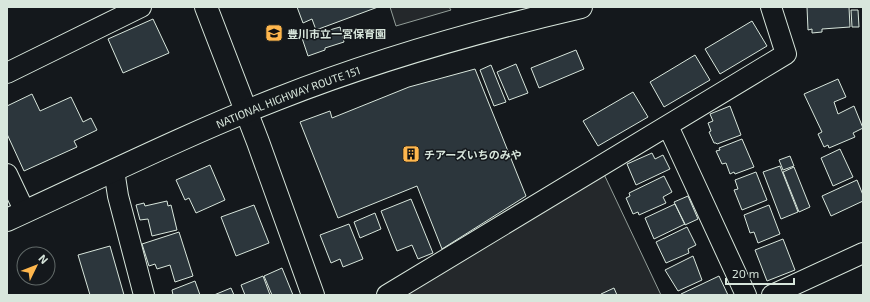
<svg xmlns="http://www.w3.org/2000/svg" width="870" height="302" viewBox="0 0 870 302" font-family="'Exo 2','Noto Sans JP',sans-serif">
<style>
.parking{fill:#24282b;stroke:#939e99}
.building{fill:#2c363c;stroke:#d8e6dc}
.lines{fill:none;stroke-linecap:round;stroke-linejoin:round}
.minor-casing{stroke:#d8e6dc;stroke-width:22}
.tertiary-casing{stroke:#d8e6dc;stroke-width:24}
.trunk-casing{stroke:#d8e6dc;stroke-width:24}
.minor{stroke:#14181c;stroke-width:20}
.tertiary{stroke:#14181c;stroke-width:22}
.trunk{stroke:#14181c;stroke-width:22}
.labels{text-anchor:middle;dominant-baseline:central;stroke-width:3;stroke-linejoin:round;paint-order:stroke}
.poi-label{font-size:11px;font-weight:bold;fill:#d8e6dc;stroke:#14181c;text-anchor:start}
.street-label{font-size:11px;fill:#d8e6dc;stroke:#14181c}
</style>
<rect width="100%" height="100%" fill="#14181c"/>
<path class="parking" d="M390,7H449L451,10L396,26Z
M602,170L661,295H396Z"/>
<path class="building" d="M297,7H378L316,30L312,19L303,23Z
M807,7H849L850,27L822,29V32L812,33V29L808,30Z
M851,10H858L859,27H852Z
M153,19L169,53L123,73L108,39Z
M752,21L767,46L720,74L705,49Z
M340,27L344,42L325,48V50L308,56L302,38Z
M576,50L584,69L539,88L531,68Z
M695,55L710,80L664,107L650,82Z
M516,64L528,93L509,100L497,72Z
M491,65L506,102L494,106L480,70Z
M475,69L526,196L442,249L417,186L338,218L300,122L330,111L332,118L409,87Z
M838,79L846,97L834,102L838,114L854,106L863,128L853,133L855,137L829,148L828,145L824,147L818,134L822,132L804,94Z
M633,92L648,117L598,146L583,121Z
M32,94L40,111L71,97L83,122L91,118L97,130L74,141L77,147L24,171L7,134V106Z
M730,106L741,135L717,144L716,143H714L709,132L711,131L708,123L713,121L710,114Z
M742,139L754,167L735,174L734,172L730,174L726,163L722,164L716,151L720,150L719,148Z
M840,149L853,177L833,186L821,158Z
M652,153L655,159L663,155L670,169L636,185L627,164Z
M790,156L794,166L783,170L779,160Z
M210,165L225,200L196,213L189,198L185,200L176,180Z
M780,166L798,212L781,219L763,172Z
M794,167L810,207L799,212L783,172Z
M756,172L767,200L742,210L734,190L738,189L735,180Z
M664,176L672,192L663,197L666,203L639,215L638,212L633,214L626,198L630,196L629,193Z
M857,180L863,195V201L831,216L822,196Z
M688,196L698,219L685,225L674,202Z
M411,199L433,253L418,259L412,245L397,251L381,211Z
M167,201L168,206L171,205L177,230L152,236L148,219L140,220L136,205L144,203L145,206Z
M675,204L685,224L654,239L645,218Z
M254,205L269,243L236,256L221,217Z
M769,205L780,234L758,243L754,232L750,233L744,215Z
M375,213L381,229L360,238L354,222Z
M349,224L363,259L343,267L340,259L331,263L320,235Z
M687,227L696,245L688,249L689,253L666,263L656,242Z
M179,232L193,276L175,282L170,265L157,269L155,264L149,266L142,244Z
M783,239L795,270L767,281L755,250Z
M110,246L124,295H90L78,255Z
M693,256L702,280L678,291L665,270Z
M282,268L293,295H272L264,276Z
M263,276L270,295H245L241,285Z
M719,276L728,295H682L681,294Z
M195,281L200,295H173L172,290Z
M231,288L234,295H214Z
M614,288L617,295H601V294Z"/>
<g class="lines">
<defs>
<path id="minor" d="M7,73L141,7
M668,126L746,295
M114,170L118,196L144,295
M7,174L25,212
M387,295L786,54L771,7
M772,295L863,253"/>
<path id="tertiary" d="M206,7L258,142L313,295"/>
<g id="trunk">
<path id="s1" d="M7,220C97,179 185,135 277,99C376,60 478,31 581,7"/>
</g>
</defs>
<use href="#minor" class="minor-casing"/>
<use href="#tertiary" class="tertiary-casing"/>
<use href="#trunk" class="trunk-casing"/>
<use href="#minor" class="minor"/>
<use href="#tertiary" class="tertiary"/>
<use href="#trunk" class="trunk"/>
</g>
<defs>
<symbol id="school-square" viewBox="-11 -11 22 22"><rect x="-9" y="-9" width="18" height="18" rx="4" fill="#ffb74d" stroke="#14181c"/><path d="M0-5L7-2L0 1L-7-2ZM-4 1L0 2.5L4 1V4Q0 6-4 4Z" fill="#111"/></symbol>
<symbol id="building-square" viewBox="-11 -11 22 22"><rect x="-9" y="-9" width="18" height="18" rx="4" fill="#ffb74d" stroke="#14181c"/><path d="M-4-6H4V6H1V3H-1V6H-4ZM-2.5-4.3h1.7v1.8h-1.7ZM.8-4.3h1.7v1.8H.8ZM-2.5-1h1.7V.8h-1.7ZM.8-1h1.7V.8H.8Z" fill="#111"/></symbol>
</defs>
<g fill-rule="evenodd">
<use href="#school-square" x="264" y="23" width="20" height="20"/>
<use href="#building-square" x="401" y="144" width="20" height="20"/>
</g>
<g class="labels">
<g class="poi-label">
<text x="287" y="33">豊川市立一宮保育園</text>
<text x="424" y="154">チアーズいちのみや</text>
</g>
<g class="street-label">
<text stroke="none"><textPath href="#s1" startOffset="307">NATIONAL HIGHWAY ROUTE 151</textPath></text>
</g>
</g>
<rect width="870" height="302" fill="none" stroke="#d8e6dc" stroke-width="16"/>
<g transform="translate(36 266) rotate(47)"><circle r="19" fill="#14181c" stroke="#626a69"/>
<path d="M0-3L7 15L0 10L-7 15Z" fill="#ffb74d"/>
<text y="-6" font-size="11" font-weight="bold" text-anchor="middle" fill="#d8e6dc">N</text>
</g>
<path d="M726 278v6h68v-6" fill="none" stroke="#d8e6dc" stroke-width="2"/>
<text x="732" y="278" font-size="12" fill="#d8e6dc" stroke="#14181c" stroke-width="3" paint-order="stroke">20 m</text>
</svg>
